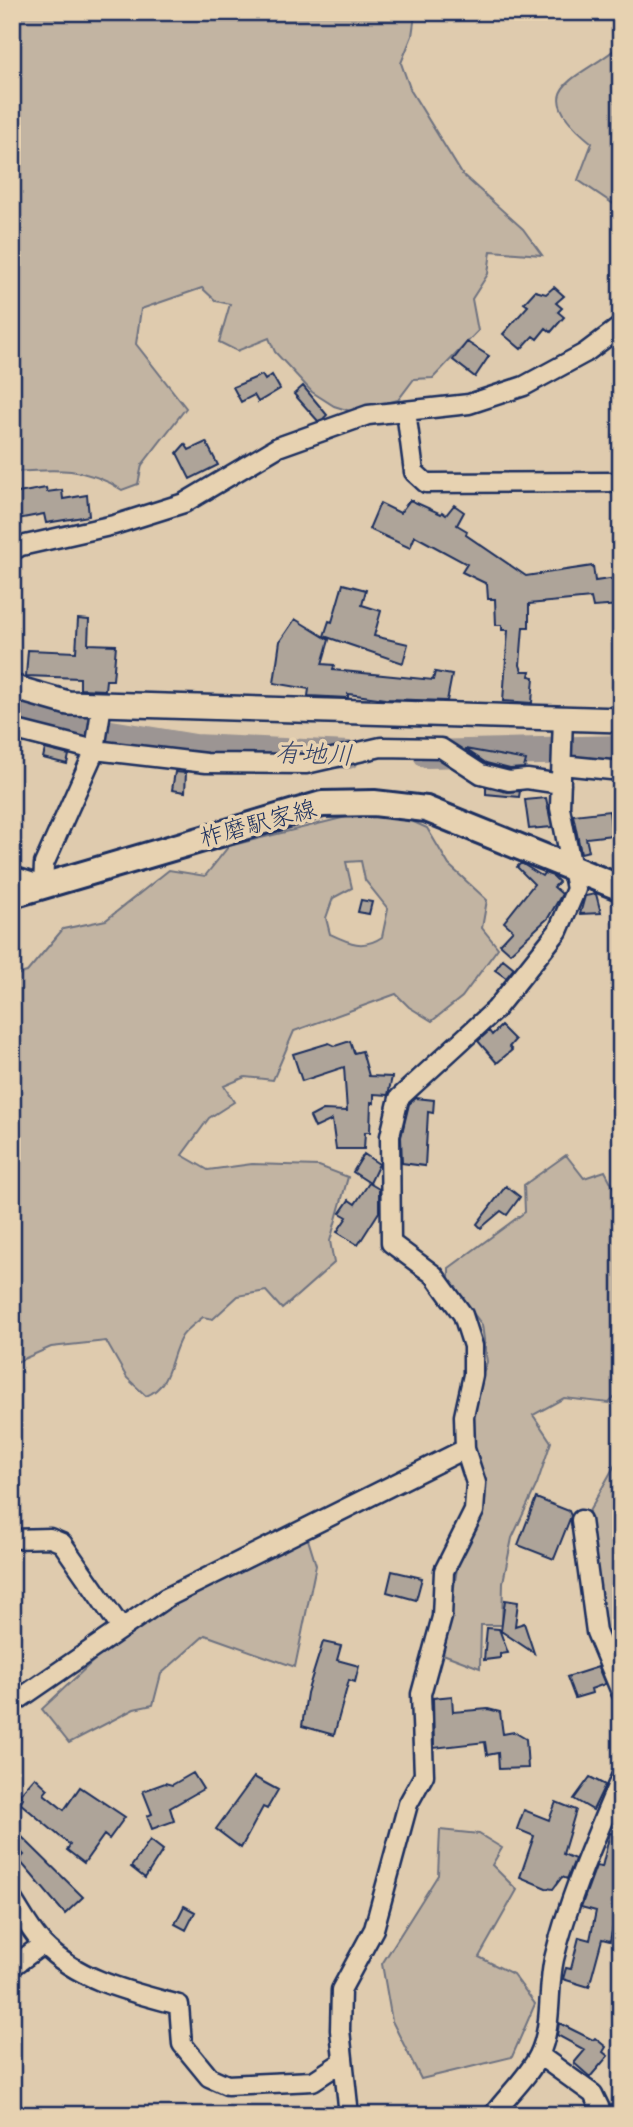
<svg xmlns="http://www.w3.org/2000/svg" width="633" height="2127" viewBox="0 0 633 2127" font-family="'Shantell Sans','Klee One',sans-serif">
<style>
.green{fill:#c2b4a2;stroke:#6e7280;stroke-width:2;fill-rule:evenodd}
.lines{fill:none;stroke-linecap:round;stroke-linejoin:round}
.river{stroke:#9c9593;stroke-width:28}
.building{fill:#aea499;stroke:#1b2f5e;stroke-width:2}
.minor-casing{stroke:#1b2f5e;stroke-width:23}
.tertiary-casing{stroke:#1b2f5e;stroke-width:28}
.secondary-casing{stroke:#1b2f5e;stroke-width:30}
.minor{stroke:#e7d2b1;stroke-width:18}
.tertiary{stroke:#e7d2b1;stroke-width:23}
.secondary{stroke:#e7d2b1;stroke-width:24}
.labels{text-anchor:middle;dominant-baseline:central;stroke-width:7;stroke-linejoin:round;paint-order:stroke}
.street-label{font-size:24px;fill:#1b2f5e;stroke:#e7d2b1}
.water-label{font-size:26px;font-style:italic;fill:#354369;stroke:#e7d2b1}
</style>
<rect width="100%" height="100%" fill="#dfcbae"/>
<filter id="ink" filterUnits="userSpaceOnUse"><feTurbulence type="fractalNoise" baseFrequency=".0143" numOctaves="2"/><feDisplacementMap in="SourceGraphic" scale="14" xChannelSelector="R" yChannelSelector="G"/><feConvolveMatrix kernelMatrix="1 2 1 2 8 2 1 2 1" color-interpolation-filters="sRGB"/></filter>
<g filter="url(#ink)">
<path class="green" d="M12,12H408L415,15L412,36L401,63L411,91L462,174L523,229L542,255L491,251L488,274L472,299L478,331L433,378L414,379L398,400L353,412L334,406L312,392L275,352L269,338L237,351L219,342L230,304L216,301L202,288L141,309L136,344L186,408L142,465L138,484L122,490C86,466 54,469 12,472Z
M621,44V209L578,180L592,143C520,85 583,80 621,44Z
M358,814L407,819L427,828L449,865L487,900L482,928L498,948L462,997L432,1021L409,1007L396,994L294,1031L273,1080L245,1077L224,1086L234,1102L209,1118L182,1155L208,1170L252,1164L319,1166L348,1177L330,1241L334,1263L282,1309L266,1291L238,1296L213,1319L203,1317C196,1323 187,1329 182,1336C169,1356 172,1386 146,1396L127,1378L106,1341L51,1347L12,1364V976L27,972L63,929L106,920L169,870L205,876L229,846ZM361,861L365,880L388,909L382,937C363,950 349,943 330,934L326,918L333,898L352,888L346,862Z
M566,1155L584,1178L605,1171L621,1201V1391L609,1403L564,1398L533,1415L551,1442L537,1484L512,1538L503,1582L502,1625H481L480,1668L443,1654L474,1465L473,1402L487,1362L482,1325L449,1281V1268L525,1212L524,1185Z
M621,1454V1674L607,1637L587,1515Z
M307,1536L316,1565L295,1667L205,1635L161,1674L153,1705L134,1709L69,1743L42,1709L121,1635L196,1590Z
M440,1830L479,1834L502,1848L492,1865L517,1890L479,1957L513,1974L535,2004L512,2057L421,2079L392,2021L382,1964L438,1875Z"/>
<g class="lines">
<path class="river" d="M12,710L69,727L195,748L348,755
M427,754L621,749"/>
</g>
<path class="building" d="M554,287L564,296L556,303L562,308L558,312L564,317L551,332L546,328L537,339L533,336L521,349L503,334L528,306L524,303L535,291L546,294Z
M467,342L489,356L475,377L453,360Z
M262,375L265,380L272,375L280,389L258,402L254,395L241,402L233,387Z
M303,386L327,415L323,419L318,421L294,394Z
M206,442L218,465L190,479L177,453L185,444L189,450Z
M46,488L47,492L62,490L63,499L87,495L89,516L46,523L44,514L12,520V494Z
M410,500L441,514L442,512L446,515L454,505L464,512L457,525L467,531L466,535L526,576L593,566L595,581L616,578L617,582L621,581V605L593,607L591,598L529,604V627H523L520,665L522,671H530L529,676L534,677L532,703L503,701L508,630H502V625H496L495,599H488L487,584L462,572L467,564L415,536L410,548L369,529L380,503L400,513Z
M343,584L366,590L362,605L381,611L374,636L408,644L403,663L324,636L329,621L332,622Z
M78,619L89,620L88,644L116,645L113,680H106L105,690L80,689V678L26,676L28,650L76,652Z
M295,619L329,640L322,664L334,665L333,670L433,680L435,672L452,675L447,701L385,699L348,694V698L308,696L309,689L274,683L280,641Z
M45,749L69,755L67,764L43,758Z
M465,749L526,760L524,768L510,769L486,763Z
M175,772L186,773L185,792L172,790Z
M486,787L507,792L520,791L519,797L486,794Z
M546,798L552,827L529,829L525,800Z
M609,811L612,835L586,838L589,851L581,853L573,815Z
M521,863L542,876L544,873L553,876L559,882L554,887L562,894L548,918L510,953L500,944L513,930L504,922L534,884L517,867Z
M596,894L601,913L580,914L585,896Z
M361,900L372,902L369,914L358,912Z
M503,959L514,968L506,978L495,970Z
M501,1026L515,1040L509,1047L512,1050L497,1063L478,1041L489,1031L492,1035Z
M350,1041L354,1053L362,1051L369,1076L392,1077L388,1095L374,1094V1103L371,1102L370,1132H365L364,1149H336L332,1120L315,1128L310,1117L323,1110L347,1111L344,1067L302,1081L293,1054L329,1043L335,1046Z
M416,1098L434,1100L433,1113L428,1112L425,1166L402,1163L401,1137L409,1104Z
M364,1154L379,1164L370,1183L353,1172Z
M369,1183L379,1189V1212L358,1245L337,1232L347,1217L340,1213L349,1200L355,1204Z
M506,1186L520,1197L507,1215L501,1211L481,1228L477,1224Z
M536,1498L569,1511L571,1516L554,1559L518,1545Z
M392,1571L422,1578L416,1600L387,1592Z
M505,1600L518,1602L515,1626L524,1623L534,1653L501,1631Z
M487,1628L499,1629L508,1653L500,1654V1658L484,1660Z
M323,1642L341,1646L337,1660L359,1666L355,1682L349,1680L334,1735L302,1726L307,1693Z
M598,1667L605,1684L591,1689L592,1693L575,1698L567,1677Z
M452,1696L453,1712L488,1709L500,1712L503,1734L514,1732L526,1739L528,1768L499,1769L498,1753L487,1755L485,1742L434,1748L433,1698Z
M193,1773L203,1789L170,1808L174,1821L152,1829L147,1816L152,1814L143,1791L165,1783L172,1785Z
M35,1777L48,1789L44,1794L64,1810L80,1787L125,1817L109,1839L104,1835L84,1863L67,1850L70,1845L20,1803L23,1798L19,1795Z
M254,1777L278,1790L267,1809L263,1807L241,1848L216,1829Z
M590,1777L605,1785L593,1810L574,1799Z
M556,1802L576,1810L563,1854L575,1859L567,1879L562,1877L553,1889L546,1888L520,1877L534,1836L517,1829L524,1810L549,1820Z
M14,1829L83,1897L65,1914L19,1860L24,1855L12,1842Z
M610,1833L621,1835V1923L614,1922L610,1941L602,1939L589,1987L563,1979L566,1968L571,1969L579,1937L590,1940L596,1911L581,1907L596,1866L602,1867Z
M150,1840L163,1850L145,1878L131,1867Z
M184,1906L195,1912L186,1930L175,1924Z
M559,2023L593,2040L595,2038L606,2047L603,2052L608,2056L590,2077L574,2063L585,2050L557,2035Z"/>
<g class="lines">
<defs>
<path id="minor" d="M406,411L414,472L426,483L621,482
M12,551L21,546L114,525L184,503L278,447L368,415L469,404L524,386L585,353L621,326
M12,729L95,750L206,763L306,764L381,747L441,748L481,774L509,781L527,779L561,784
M562,765L621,771
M12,876L43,886L44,864L95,750L102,704
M581,1520L596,1632L621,1692
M12,1539L50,1538L62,1543L121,1628
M12,1704L166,1598L465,1449
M12,1899C22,1914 31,1932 43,1944C79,1981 131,1992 179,2005L182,2044L209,2077L227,2085L313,2081L342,2062
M12,1967L43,1944
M539,2055L593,2094L603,2115
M349,2115L340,2030L341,1990L374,1929L408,1804L424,1775L421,1694L442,1617L444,1571L474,1511L476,1483L465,1449L464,1416L473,1375V1346L463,1315L434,1275L391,1243L390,1136L399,1098L495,1010L558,931L576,889L560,808L563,717
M493,2115C507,2096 529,2076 539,2055C553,2026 547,1990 554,1959C569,1896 596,1837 621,1777"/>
<path id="tertiary" d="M12,687L68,703L621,720"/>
<path id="secondary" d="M12,895L322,804L374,803L426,809L621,888"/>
</defs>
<use href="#minor" class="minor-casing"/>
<use href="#tertiary" class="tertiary-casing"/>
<use href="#secondary" class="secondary-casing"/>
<use href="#minor" class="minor"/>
<use href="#tertiary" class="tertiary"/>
<use href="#secondary" class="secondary"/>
</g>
</g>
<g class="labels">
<g class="street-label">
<text transform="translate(258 823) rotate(-15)">柞磨駅家線</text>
</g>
<g class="water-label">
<text transform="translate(314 753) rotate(2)">有地川</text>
</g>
</g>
<rect width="633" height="2127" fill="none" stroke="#e7d2b1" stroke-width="42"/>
<rect x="21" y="21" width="591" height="2085" fill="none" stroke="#1b2f5e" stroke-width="2.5" filter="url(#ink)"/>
</svg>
